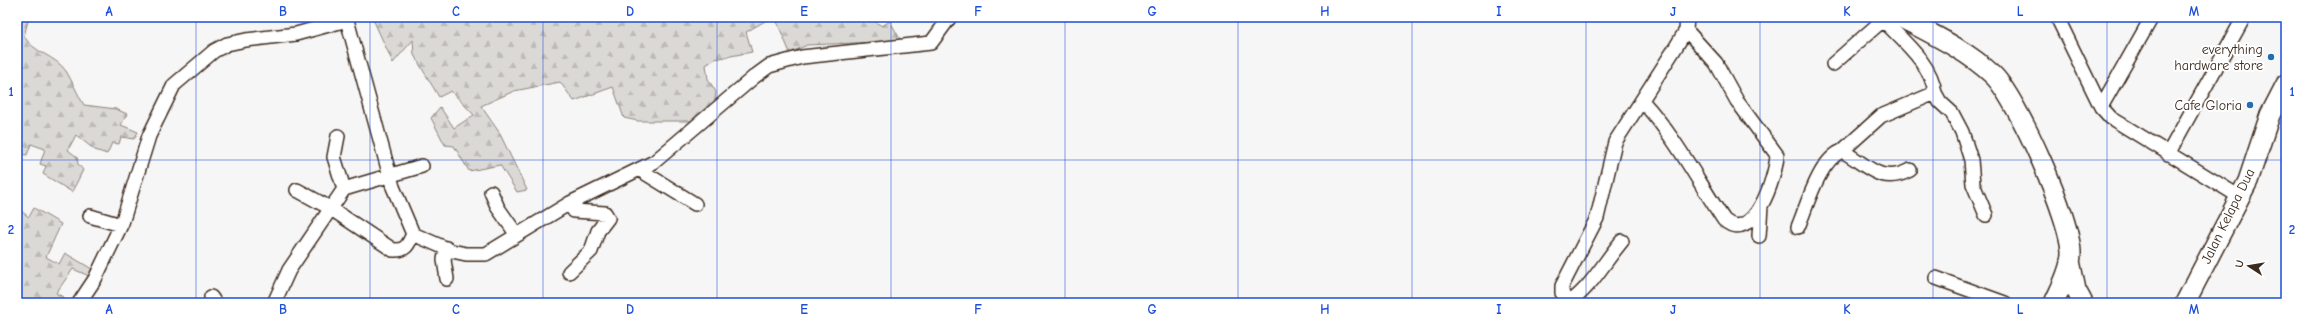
<svg xmlns="http://www.w3.org/2000/svg" width="2303" height="320" viewBox="0 0 2303 320" font-family="'Comic Neue',sans-serif">
<style>
.forest{fill:url(#forest-firs);stroke:#8b827a}
.lines{fill:none;stroke-linecap:round;stroke-linejoin:round}
.minor-casing{stroke:#3b2a1e;stroke-width:16}
.highway-casing{stroke:#3b2a1e;stroke-width:22}
.minor{stroke:#fff;stroke-width:13}
.highway{stroke:#fff;stroke-width:19}
.grid{fill:none;stroke:#1d4ed8;stroke-width:1;stroke-opacity:0.55}
.poi-dot{fill:#1f6fb2;stroke:#fff;stroke-width:1.5}
.labels{text-anchor:middle;dominant-baseline:central;stroke-width:4;stroke-linejoin:round;paint-order:stroke}
.poi-label{font-size:14px;fill:#3b2a1e;stroke:#fff;text-anchor:end}
.street-label{font-size:14px;fill:#3b2a1e;stroke:#fff}
.neatline{fill:none;stroke:#1d4ed8;stroke-width:1.5}
.grid-label{font-size:13px;text-anchor:middle;font-weight:bold;fill:#1d4ed8}
</style>
<defs>
<pattern id="forest-firs" width="22" height="20" patternUnits="userSpaceOnUse"><rect width="22" height="20" fill="#dbd9d6"/><path d="M5 1l3.5 6h-7zM16 11l3.5 6h-7z" fill="#bdbab7"/></pattern>
</defs>
<rect width="100%" height="100%" fill="#f7f6f6"/>
<filter id="ink" filterUnits="userSpaceOnUse"><feTurbulence type="fractalNoise" baseFrequency=".025" numOctaves="2"/><feDisplacementMap in="SourceGraphic" scale="8" xChannelSelector="R" yChannelSelector="G"/><feConvolveMatrix kernelMatrix="1 2 1 2 8 2 1 2 1" color-interpolation-filters="sRGB"/></filter>
<g filter="url(#ink)">
<path class="forest" d="M17,17H29L24,36C33,53 55,55 66,71C73,82 77,94 84,105L116,109L127,114L121,125L138,132L134,139L121,137L119,144L112,143L107,154L95,150L76,135L68,150L77,157L78,164L83,170L72,192L43,174L46,166L40,164L45,149L31,144L27,155L19,154L17,162Z
M372,17H772L746,32L752,52L715,59L706,65L708,79L716,92L713,113L694,121H638L624,118L613,87L574,101L560,82L514,91L481,106L499,132L527,190L517,192L500,165L469,171L454,146L445,145L431,118L440,107L454,128L474,115L451,91L439,97L414,55L413,40L393,63Z
M775,17H868L882,26L890,21L901,41L807,45L790,53Z
M17,208L29,217L34,208L61,224L46,257L59,264L65,253L92,269L89,276L73,269L56,293L63,297L59,303H17Z"/>
<g class="lines">
<defs>
<path id="minor" d="M2057,17L2101,107L2111,118L2240,197
M347,20L393,187L413,234L452,251L466,254H486L570,203L654,162L754,77L769,66L802,57L931,43L950,17
M1833,64L1883,20
M1935,93L1940,102L1952,113L1962,132L1971,160L1973,184L1986,215
M1643,102C1676,138 1697,180 1724,220C1754,246 1776,176 1777,155L1737,101L1716,63L1686,30
M2101,107L2152,17
M338,136L334,157L344,189
M1842,151L1881,116L1935,93C1932,64 1902,40 1883,20L1884,17
M2168,154L2244,17
M640,170L695,204
M297,190L330,208L393,250C406,251 408,245 413,234
M491,192L498,208L517,235
M90,216L121,225
M1798,227C1807,206 1819,160 1842,151C1867,164 1880,186 1910,170
M1759,236L1761,206
M446,248L444,260L447,279
M569,272L591,251L598,231L608,218L605,213L574,211L570,203
M1936,278L2005,303
M211,297L215,303
M1570,302C1592,286 1605,261 1622,241
M79,303L95,279L122,223L149,136L174,85L214,51L227,44L246,40L296,34L347,20L346,17
M274,303L289,270L344,189L422,166
M1570,303L1562,293V286L1597,218L1615,142L1674,50L1686,30L1687,17"/>
<path id="highway" d="M1900,17C1932,34 1966,50 1993,75C2017,98 2072,221 2071,254C2071,270 2060,289 2054,303
M2070,261L2076,290L2083,303
M2185,303L2248,181L2270,115L2286,84"/>
</defs>
<use href="#minor" class="minor-casing"/>
<use href="#highway" class="highway-casing"/>
<use href="#minor" class="minor"/>
<use href="#highway" class="highway"/>
</g>
</g>
<path class="grid" d="M196,17V303M370,17V303M543,17V303M717,17V303M891,17V303M1065,17V303M1238,17V303M1412,17V303M1586,17V303M1760,17V303M1933,17V303M2107,17V303M17,160H2286"/>
<g class="poi-dot">
<circle cx="2271" cy="57" r="4"/>
<circle cx="2250" cy="105" r="4"/>
</g>
<g class="labels">
<g class="poi-label">
<text x="2263" y="49">everything<tspan x="2263" dy="16">hardware store</tspan></text>
<text x="2242" y="105">Cafe Gloria</text>
</g>
<g class="street-label">
<text transform="translate(2228 216) rotate(-64)">Jalan Kelapa Dua</text>
</g>
</g>
<rect width="2303" height="320" fill="none" stroke="#fff" stroke-width="44"/>
<g transform="translate(2249 266) rotate(282)" stroke="#ffffff" stroke-width="3" paint-order="stroke">
<path d="M0-3L7 15L0 10L-7 15Z" fill="#3b2a1e"/>
<text y="-6" font-size="11" font-weight="bold" text-anchor="middle" fill="#3b2a1e">U</text>
</g>
<rect x="22" y="22" width="2259" height="276" class="neatline"/>
<g class="grid-label">
<text x="109" y="16">A</text>
<text x="283" y="16">B</text>
<text x="456" y="16">C</text>
<text x="630" y="16">D</text>
<text x="804" y="16">E</text>
<text x="978" y="16">F</text>
<text x="1152" y="16">G</text>
<text x="1325" y="16">H</text>
<text x="1499" y="16">I</text>
<text x="1673" y="16">J</text>
<text x="1847" y="16">K</text>
<text x="2020" y="16">L</text>
<text x="2194" y="16">M</text>
<text x="11" y="96">1</text>
<text x="2292" y="96">1</text>
<text x="11" y="234">2</text>
<text x="2292" y="234">2</text>
<text x="109" y="314">A</text>
<text x="283" y="314">B</text>
<text x="456" y="314">C</text>
<text x="630" y="314">D</text>
<text x="804" y="314">E</text>
<text x="978" y="314">F</text>
<text x="1152" y="314">G</text>
<text x="1325" y="314">H</text>
<text x="1499" y="314">I</text>
<text x="1673" y="314">J</text>
<text x="1847" y="314">K</text>
<text x="2020" y="314">L</text>
<text x="2194" y="314">M</text>
</g>
</svg>
